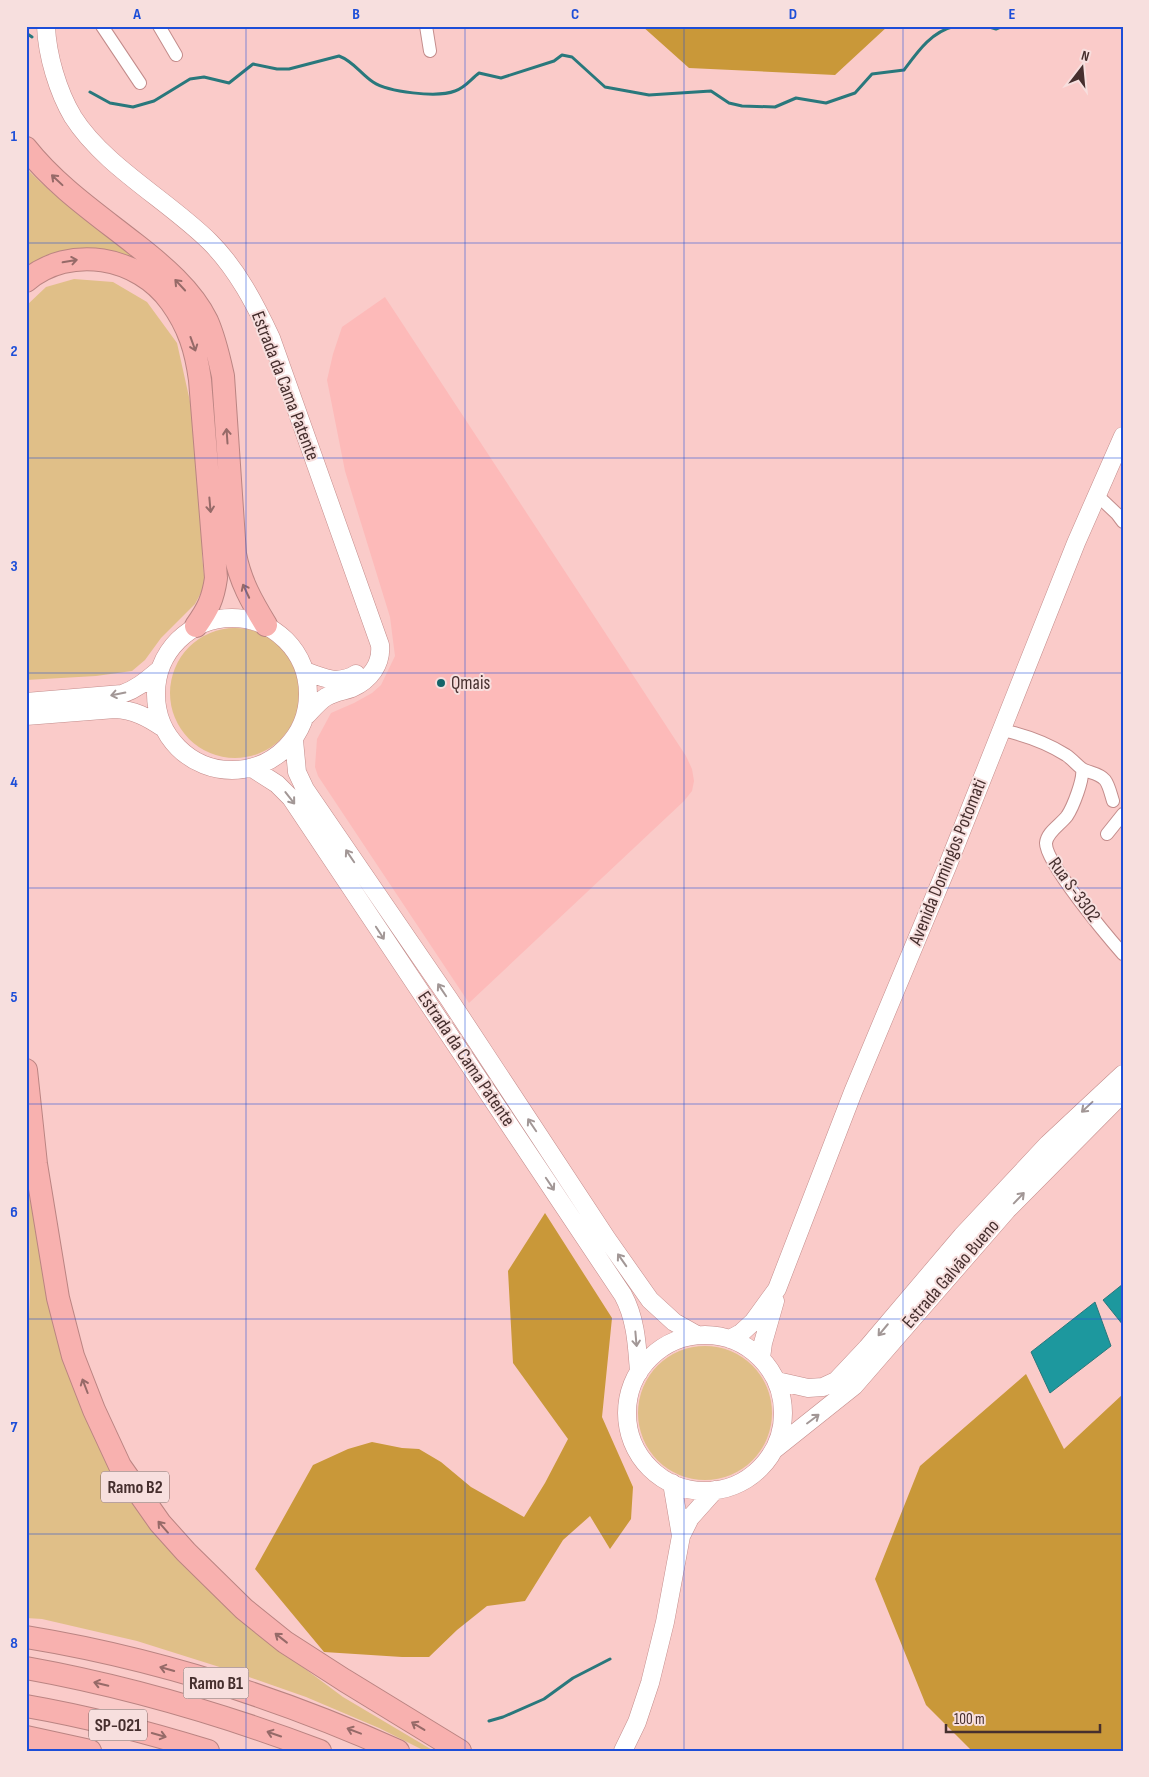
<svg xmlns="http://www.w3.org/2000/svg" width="1149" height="1777" viewBox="0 0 1149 1777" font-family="'Sofia Sans Condensed',sans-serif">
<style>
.built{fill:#fdbab9}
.green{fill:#e0bf88}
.forest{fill:#c99839}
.water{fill:#1d989e;stroke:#29787c}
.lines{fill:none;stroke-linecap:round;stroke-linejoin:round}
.stream{stroke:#29787c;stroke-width:3}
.street-casing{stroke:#c38c8b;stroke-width:14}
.secondary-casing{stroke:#c38c8b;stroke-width:19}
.highway-casing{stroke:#ba8482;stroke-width:24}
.street{stroke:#fff;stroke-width:12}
.secondary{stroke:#fff;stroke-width:18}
.highway{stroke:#f8b1af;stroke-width:22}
.oneway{stroke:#966a68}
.oneway2{stroke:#a29796}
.grid{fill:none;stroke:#1d4ed8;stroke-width:1;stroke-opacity:0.55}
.poi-dot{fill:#156469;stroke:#f7dfde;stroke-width:2}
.labels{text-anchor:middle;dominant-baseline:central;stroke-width:4;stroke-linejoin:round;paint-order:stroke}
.shield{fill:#f7dfde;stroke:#7b6463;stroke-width:1}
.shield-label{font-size:18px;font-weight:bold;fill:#462f2e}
.street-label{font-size:19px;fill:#462f2e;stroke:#f7dfde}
.poi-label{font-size:19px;fill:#462f2e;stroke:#f7dfde;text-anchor:start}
.neatline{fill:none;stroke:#1d4ed8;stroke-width:2}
.grid-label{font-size:16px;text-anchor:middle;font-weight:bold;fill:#1d4ed8}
</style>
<rect width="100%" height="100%" fill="#facbc9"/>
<path class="built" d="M385,297L686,756L692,769L694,781L692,791L684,801L469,1003L318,776L315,767L317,739L331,713L354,703L372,693L381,685L395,656L390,617L345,471L327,380L333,354L342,327Z"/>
<path class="green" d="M26,168C63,206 108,236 151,267L89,248L57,252L33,264L26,270Z
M74,279L113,282L147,302L177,343L195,424L202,487V555L205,585L195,604L161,638L145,660L132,671L96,676L26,680V306L46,287Z
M170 693a65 65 0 1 1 130 0a65 65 0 1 1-130 0Z
M28,1139L45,1258L114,1467L285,1654L343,1697L434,1751H425L379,1728L306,1697L229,1670L137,1641L42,1619L26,1618V1393L30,1293Z
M638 1413a67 67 0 1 1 134 0a67 67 0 1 1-134 0Z"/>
<path class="forest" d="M642,26H888L835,75L689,68Z
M545,1213L612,1318L602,1417L633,1487L631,1519L610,1549L590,1516L563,1540L525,1601L487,1606L457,1630L429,1657H402L324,1652L255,1569L313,1465L348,1449L372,1442L402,1448L419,1449L441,1462L471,1487L524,1517L545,1483L568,1439L513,1363L508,1271Z
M1026,1374L1064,1449L1123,1394V1751H972L926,1705L875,1579L920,1466Z"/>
<path class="water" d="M1123,1284V1325L1103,1300Z
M1095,1302L1111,1346L1050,1393L1031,1352Z"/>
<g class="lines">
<path class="stream" d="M986,26L996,29L1003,26
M26,33L32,37
M90,92L110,103L133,107L154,101L190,79L204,77L229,83L253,64L277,69H289L339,56C353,61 361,74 373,82C388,92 437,98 455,91C465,88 471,79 479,73L501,78L554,61L562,55L572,57L605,87L649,95L711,91L729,103L742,106L775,107L796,98L826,103L855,93L872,74L904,70C918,51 931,32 955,26
M489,1721L503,1717L544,1699L573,1678L610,1659"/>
<defs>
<path id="street" d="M102,26L140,83
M159,26L176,55
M426,26L430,51
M1097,495L1117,514L1123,522
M1002,730C1025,735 1047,743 1066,755C1072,759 1076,764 1081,768C1087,773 1098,772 1105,780C1109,785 1111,795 1113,801
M1082,769C1084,779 1073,807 1067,816C1060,825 1047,832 1046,843C1045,862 1108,937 1123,954
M1107,834L1123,814"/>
<path id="secondary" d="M46,26C47,55 58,92 73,117C104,166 169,201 210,242C237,269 255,304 271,338L380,645C382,664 370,680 352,688C344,691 334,692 326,697C318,702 312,710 306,716
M156 694a76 76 0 1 1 152 0a76 76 0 1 1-152 0Z
M305,671C323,678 338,685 356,674
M26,702L122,694C137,689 147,680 159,670
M26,716L115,709C134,710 147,717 162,727
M294,740L297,772L305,789L449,999L607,1239L650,1300L674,1322L697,1335
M252,768L277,784L291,798L623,1295C636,1319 637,1345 639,1372
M627 1413a78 78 0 1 1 156 0a78 78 0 1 1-156 0Z
M730,1339L741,1333L753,1322L777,1289L853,1092L947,867L1076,543L1123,436
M761,1358L763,1343L775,1301
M777,1381L808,1388L823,1387L836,1381L867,1348L962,1236L1048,1144L1123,1074
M775,1449L854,1386L1007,1210L1123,1093
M672,1483L681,1536
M623,1751L637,1722L650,1683L665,1622L681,1536L690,1518L715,1490"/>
<path id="highway" d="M26,148C56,186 97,214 135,244C162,265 192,290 207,321C215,339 219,358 223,376L235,554C240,581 252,602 266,625
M26,281C70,244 138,256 171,302C189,327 196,350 200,380L216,578C213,599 208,609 196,626
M26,1070L36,1164L58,1298L73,1356L94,1410L120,1466L160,1523L186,1552L244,1609L285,1642L344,1680L460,1751
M26,1637C154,1658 280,1698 398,1751
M26,1668C126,1686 225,1715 320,1751
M26,1706C89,1717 147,1732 208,1751
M26,1737L90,1751"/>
</defs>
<use href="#street" class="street-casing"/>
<use href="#secondary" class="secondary-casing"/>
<use href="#highway" class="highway-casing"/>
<use href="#street" class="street"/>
<use href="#secondary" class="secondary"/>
<use href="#highway" class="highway"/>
</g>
<defs><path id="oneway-shaft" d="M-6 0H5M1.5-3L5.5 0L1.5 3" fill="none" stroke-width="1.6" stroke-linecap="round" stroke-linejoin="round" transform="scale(1.25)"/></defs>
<g class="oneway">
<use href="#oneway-shaft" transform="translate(57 180) rotate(-137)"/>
<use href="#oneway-shaft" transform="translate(70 261) rotate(-10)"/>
<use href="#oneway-shaft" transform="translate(180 285) rotate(-133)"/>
<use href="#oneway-shaft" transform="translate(193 344) rotate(70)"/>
<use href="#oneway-shaft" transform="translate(227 436) rotate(-94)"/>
<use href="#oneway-shaft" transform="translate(210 505) rotate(85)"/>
<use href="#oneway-shaft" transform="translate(246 591) rotate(-115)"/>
<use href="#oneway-shaft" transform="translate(85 1386) rotate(-111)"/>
<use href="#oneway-shaft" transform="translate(163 1527) rotate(-131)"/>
<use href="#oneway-shaft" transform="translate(281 1638) rotate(-142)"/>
<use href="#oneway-shaft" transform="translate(167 1669) rotate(-164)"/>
<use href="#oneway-shaft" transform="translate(101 1684) rotate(-167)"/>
<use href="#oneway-shaft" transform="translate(418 1726) rotate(-149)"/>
<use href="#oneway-shaft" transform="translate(354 1731) rotate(-159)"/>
<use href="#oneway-shaft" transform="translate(274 1734) rotate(-161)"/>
<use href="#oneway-shaft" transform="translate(159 1735) rotate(16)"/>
</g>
<g class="oneway2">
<use href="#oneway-shaft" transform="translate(118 694) rotate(169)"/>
<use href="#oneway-shaft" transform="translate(290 798) rotate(52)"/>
<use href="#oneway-shaft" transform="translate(350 856) rotate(-124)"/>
<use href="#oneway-shaft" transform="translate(380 933) rotate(57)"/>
<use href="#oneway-shaft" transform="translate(442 990) rotate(-124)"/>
<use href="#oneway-shaft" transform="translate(1087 1107) rotate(137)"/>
<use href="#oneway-shaft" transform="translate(532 1125) rotate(-124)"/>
<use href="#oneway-shaft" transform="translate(550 1184) rotate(56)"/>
<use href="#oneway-shaft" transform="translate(1019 1198) rotate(-46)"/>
<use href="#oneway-shaft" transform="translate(622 1260) rotate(-125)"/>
<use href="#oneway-shaft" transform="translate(883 1330) rotate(130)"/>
<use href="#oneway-shaft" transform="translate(636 1339) rotate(85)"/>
<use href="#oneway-shaft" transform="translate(813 1419) rotate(-37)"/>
</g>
<path class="grid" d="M246,26V1751M465,26V1751M684,26V1751M903,26V1751M26,243H1123M26,458H1123M26,673H1123M26,888H1123M26,1104H1123M26,1319H1123M26,1534H1123"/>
<circle class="poi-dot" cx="441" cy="683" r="5"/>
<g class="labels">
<g class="shield">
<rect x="101" y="1471.5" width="68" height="31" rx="4"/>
<rect x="183.5" y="1667.5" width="65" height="31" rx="4"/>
<rect x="89" y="1709.5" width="58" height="31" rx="4"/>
</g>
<g class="shield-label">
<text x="135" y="1487">Ramo B2</text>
<text x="216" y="1683">Ramo B1</text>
<text x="118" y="1725">SP-021</text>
</g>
<g class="street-label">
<text transform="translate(285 386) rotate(69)">Estrada da Cama Patente</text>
<text transform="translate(948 862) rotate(-68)">Avenida Domingos Potomati</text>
<text transform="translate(1074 890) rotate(54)">Rua S-3302</text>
<text transform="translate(466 1059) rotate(56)">Estrada da Cama Patente</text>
<text transform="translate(951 1274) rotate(-49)">Estrada Galvão Bueno</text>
</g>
<g class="poi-label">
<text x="451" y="683">Qmais</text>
</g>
</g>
<rect width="1149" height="1777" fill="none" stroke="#f7dfde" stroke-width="55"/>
<g transform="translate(1082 68) rotate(16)" stroke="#f7dfde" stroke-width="4" paint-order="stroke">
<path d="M0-4L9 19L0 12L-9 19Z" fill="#462f2e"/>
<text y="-8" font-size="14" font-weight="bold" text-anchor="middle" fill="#462f2e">N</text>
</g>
<path d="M946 1724v8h154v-8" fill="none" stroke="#462f2e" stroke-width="2.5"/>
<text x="954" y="1724" font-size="15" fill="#462f2e" stroke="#f7dfde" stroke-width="4" paint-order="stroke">100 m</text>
<rect x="28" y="28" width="1094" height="1722" class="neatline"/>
<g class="grid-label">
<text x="137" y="19">A</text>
<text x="356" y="19">B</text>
<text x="575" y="19">C</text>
<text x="793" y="19">D</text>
<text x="1012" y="19">E</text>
<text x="14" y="141">1</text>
<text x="14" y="356">2</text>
<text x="14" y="571">3</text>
<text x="14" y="787">4</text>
<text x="14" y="1002">5</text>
<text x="14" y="1217">6</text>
<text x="14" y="1432">7</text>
<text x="14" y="1648">8</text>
</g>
</svg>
